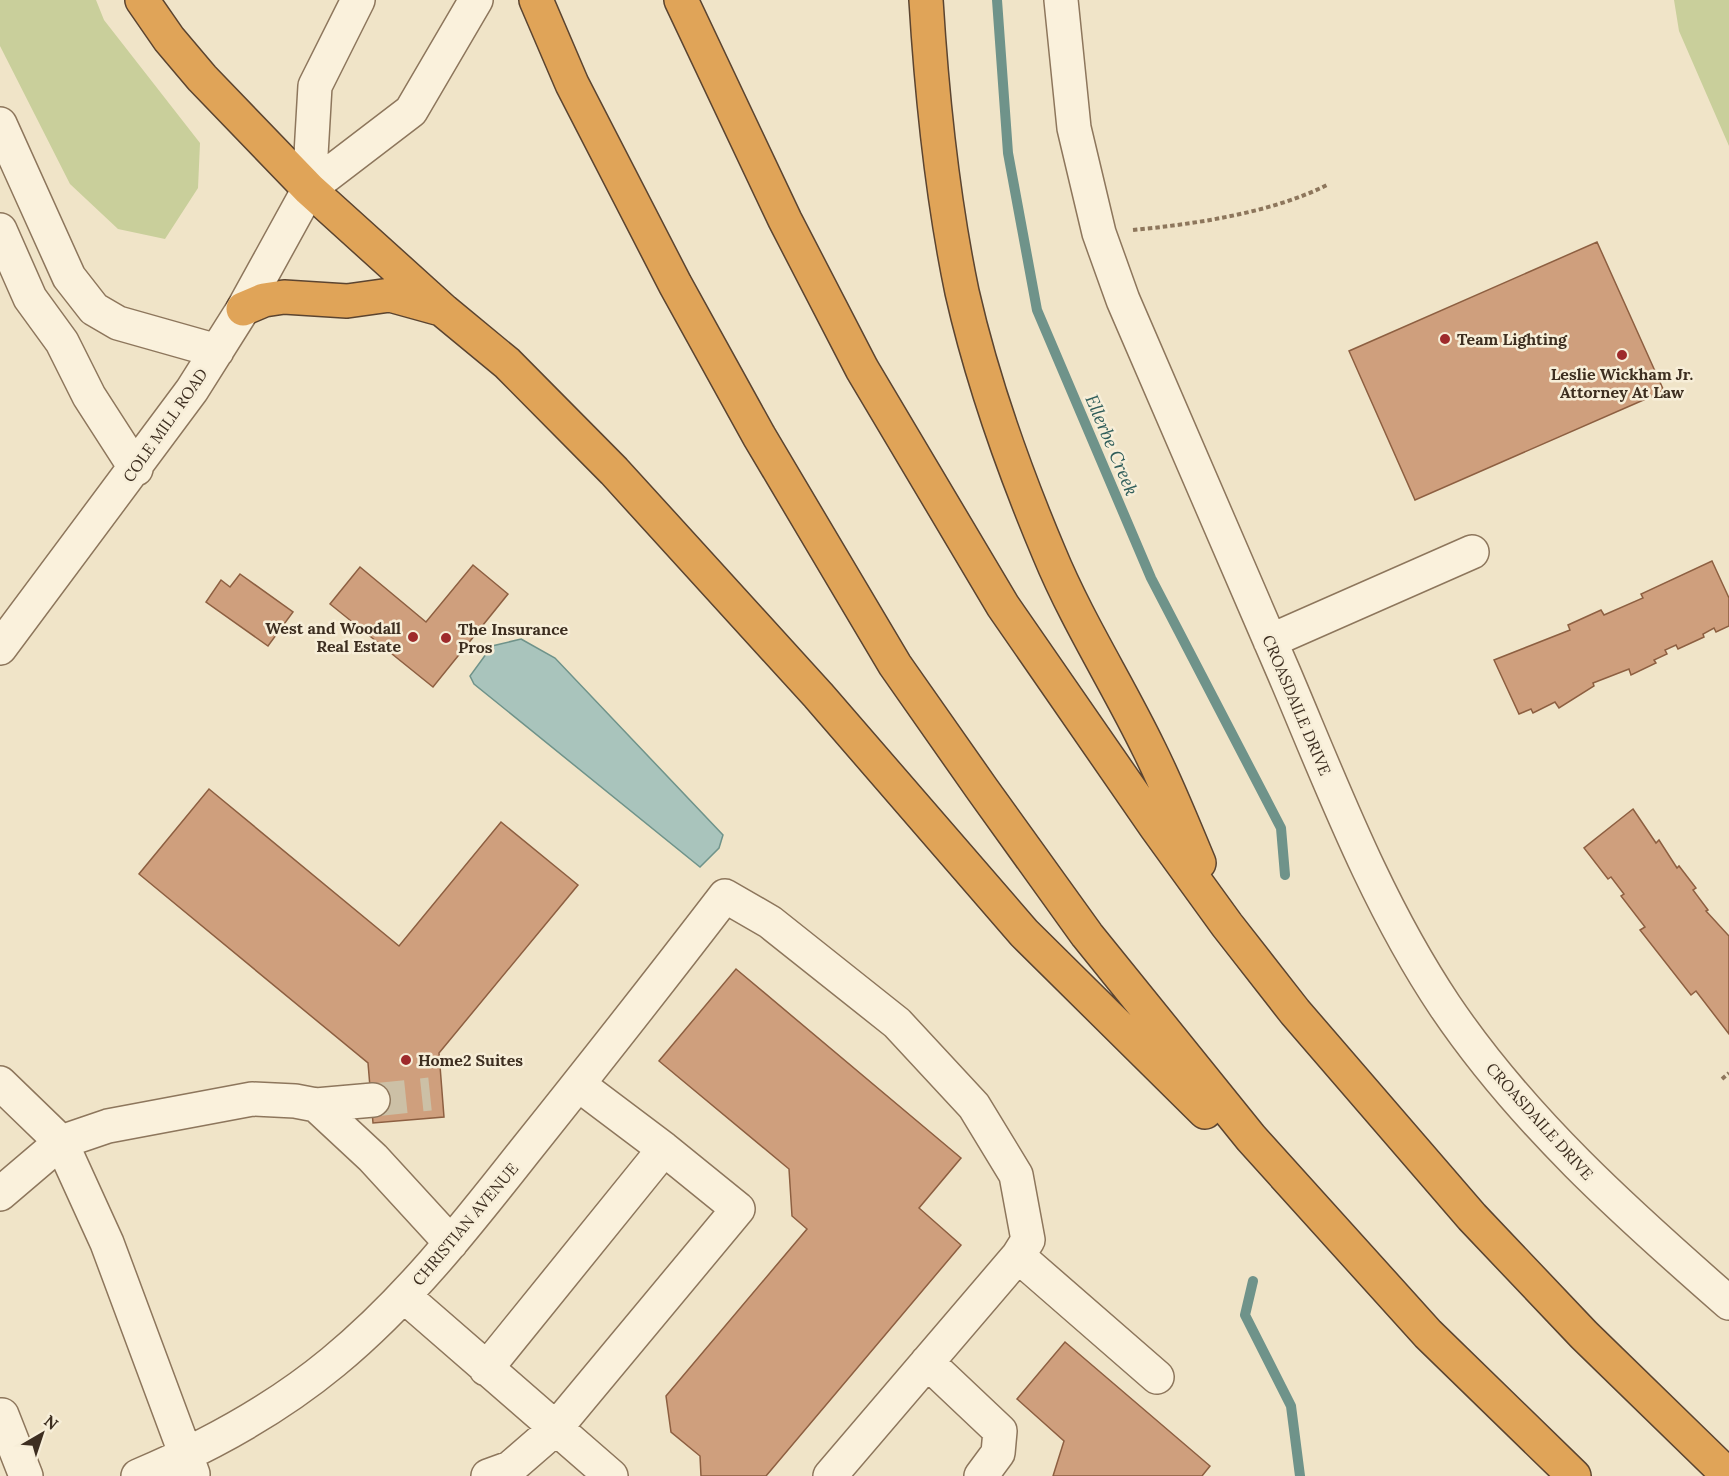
<svg xmlns="http://www.w3.org/2000/svg" width="1729" height="1476" viewBox="0 0 1729 1476" font-family="Lora,serif">
<style>
.green{fill:#c9cf9b}
.water{fill:#a9c4bc;stroke:#6f938a;stroke-width:1.5}
.lines{fill:none;stroke-linecap:round;stroke-linejoin:round}
.stream{stroke:#6f938a;stroke-width:10}
.building{fill:#cf9f7d;stroke:#8d5f41;stroke-width:1.5}
.minor-tunnel{stroke:#ccc0a6;stroke-width:33;stroke-dasharray:33 16;stroke-linecap:butt}
.minor-casing{stroke:#8d765c;stroke-width:36}
.highway-casing{stroke:#5b4430;stroke-width:36}
.path{stroke:#8d765c;stroke-width:4;stroke-dasharray:4.5 3;stroke-linecap:butt}
.minor{stroke:#faf1dc;stroke-width:33}
.highway{stroke:#e0a458;stroke-width:33}
.poi-dot{fill:#9e2a2b;stroke:#f7eed8;stroke-width:2}
.labels{text-anchor:middle;dominant-baseline:central;stroke-width:5;stroke-linejoin:round;paint-order:stroke}
.poi-label{font-size:16px;font-weight:bold;fill:#3d2e20;stroke:#f7eed8;text-anchor:start}
.street-label{font-size:16px;fill:#3d2e20;stroke:#f7eed8}
.water-label{font-size:18px;font-style:italic;fill:#2f5d5a;stroke:#f7eed8}
</style>
<rect width="100%" height="100%" fill="#f0e4c8"/>
<path class="green" d="M0,0H96L104,20L200,143L198,188L165,239L118,229L70,184L0,46Z
M1674,0H1729V146L1679,31Z"/>
<path class="water" d="M521,639L555,658L723,835L719,848L700,867L474,684L470,676L492,646Z"/>
<g class="lines">
<path class="stream" d="M997,0L1008,153L1037,310L1151,578L1281,828L1285,875
M1253,1281L1245,1315L1291,1406L1300,1476"/>
</g>
<path class="building" d="M1597,242L1664,391L1415,500L1349,351Z
M1712,561L1729,598V626L1716,632L1714,628L1703,634L1704,637L1678,649L1676,645L1665,650L1667,654L1654,660L1656,663L1631,675L1629,669L1593,683L1594,686L1559,708L1555,702L1533,713L1531,709L1519,714L1494,660L1570,630L1568,625L1601,610L1604,615L1643,598L1641,594Z
M473,565L508,594L433,687L330,604L360,567L426,622Z
M240,574L293,612L268,646L206,602L221,580L230,587Z
M209,789L399,946L501,822L578,885L439,1053L444,1117L373,1123L368,1063L139,874Z
M1633,809L1656,843L1659,840L1677,868L1679,866L1696,888L1693,890L1708,910L1706,911L1729,936V1034L1696,991L1691,995L1640,930L1645,927L1621,896L1624,894L1611,877L1608,879L1584,848Z
M736,969L961,1158L919,1208L961,1245L766,1476H701L700,1456L671,1432L666,1396L807,1229L792,1216L789,1169L659,1061Z
M1065,1342L1210,1466L1202,1476H1053L1064,1441L1017,1399Z"/>
<g class="lines">
<path class="minor-tunnel" d="M373,1100L430,1094"/>
<defs>
<path id="minor" d="M1061,0L1074,128L1099,233L1123,300C1176,424 1231,548 1284,673C1332,786 1376,903 1445,1006C1522,1120 1626,1213 1729,1303
M0,124L69,277L94,309L118,323L217,351
M309,189L315,86L358,0
M0,230L30,298L62,342L89,396L136,469
M1270,641L1472,552
M0,648L192,390L243,309L309,189L411,111L476,0
M0,1083L61,1142L107,1243L193,1474
M316,1105L373,1100
M0,1194L61,1142L108,1126L252,1099L295,1101L316,1105L373,1158L451,1243
M1018,1256L1157,1377
M404,1296L611,1476
M927,1362L1000,1431L998,1453L981,1476
M486,1369L664,1149L579,1085
M0,1416L2,1415L26,1476
M138,1476C207,1447 275,1410 333,1362C406,1302 465,1227 524,1152C592,1067 659,982 725,896L770,922L897,1023L974,1106L1016,1175L1028,1240L1018,1256L830,1476
M488,1476L510,1468L555,1429L738,1209L664,1149"/>
<path id="highway" d="M142,0L169,39L202,78L309,189L444,311L507,363L614,471L818,695L1024,933L1205,1112
M536,0L572,84L675,284L759,436L895,665L982,789L1087,935L1251,1138L1428,1334L1574,1476
M681,0L785,220L862,369L1003,606L1156,827L1227,925L1295,1012L1472,1217L1584,1335L1729,1476
M926,0C932,98 942,196 962,292C982,380 1014,470 1049,553C1077,621 1117,683 1149,749C1168,787 1183,825 1199,863
M243,309L264,300L284,297L347,301L390,295L437,308"/>
</defs>
<use href="#minor" class="minor-casing"/>
<use href="#highway" class="highway-casing"/>
<path class="path" d="M1133,230C1195,224 1271,213 1327,185
M1722,1079L1729,1073"/>
<use href="#minor" class="minor"/>
<use href="#highway" class="highway"/>
</g>
<g class="poi-dot">
<circle cx="1445" cy="339" r="6"/>
<circle cx="1622" cy="355" r="6"/>
<circle cx="413" cy="637" r="6"/>
<circle cx="446" cy="638" r="6"/>
<circle cx="406" cy="1060" r="6"/>
</g>
<g class="labels">
<g class="poi-label">
<text x="1457" y="339">Team Lighting</text>
<text x="1622" y="374" text-anchor="middle">Leslie Wickham Jr.<tspan x="1622" dy="18">Attorney At Law</tspan></text>
<text x="401" y="628" text-anchor="end">West and Woodall<tspan x="401" dy="18">Real Estate</tspan></text>
<text x="458" y="629">The Insurance<tspan x="458" dy="18">Pros</tspan></text>
<text x="418" y="1060">Home2 Suites</text>
</g>
<g class="street-label">
<text transform="translate(165 425) rotate(-55)">COLE MILL ROAD</text>
<text transform="translate(1297 705) rotate(67)">CROASDAILE DRIVE</text>
<text transform="translate(1540 1121) rotate(48)">CROASDAILE DRIVE</text>
<text transform="translate(465 1224) rotate(-50)">CHRISTIAN AVENUE</text>
</g>
<g class="water-label">
<text transform="translate(1112 445) rotate(67)">Ellerbe Creek</text>
</g>
</g>
<g transform="translate(42 1434) rotate(39)" stroke="#f7eed8" stroke-width="4.5" paint-order="stroke">
<path d="M0-4.5L10 22L0 15L-10 22Z" fill="#3d2e20"/>
<text y="-9" font-size="16" font-weight="bold" text-anchor="middle" fill="#3d2e20">N</text>
</g>
</svg>
